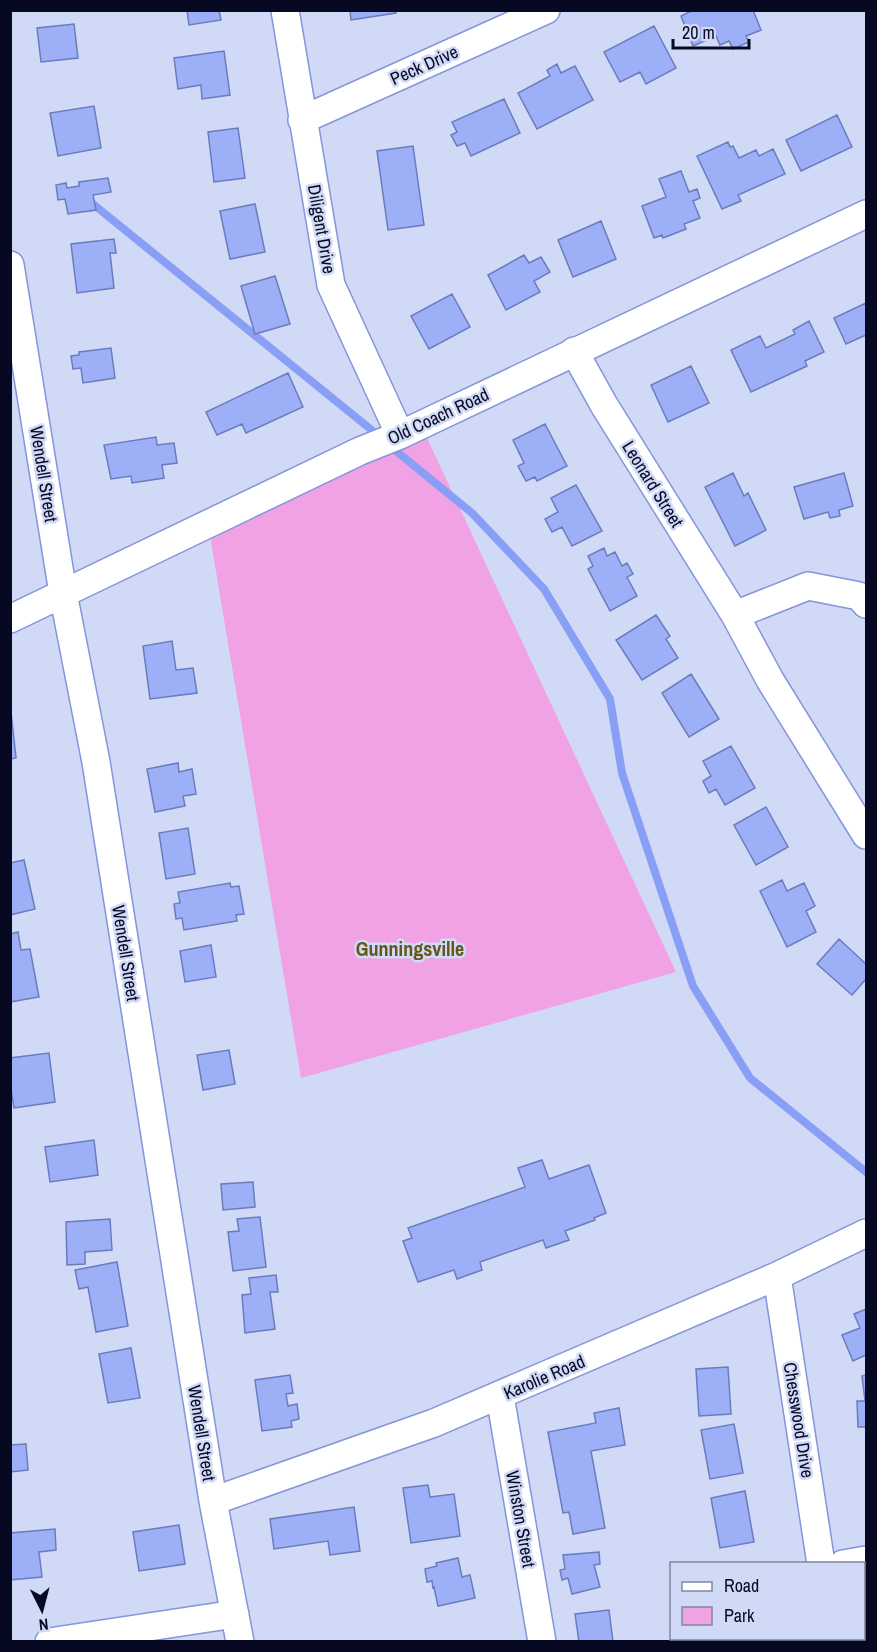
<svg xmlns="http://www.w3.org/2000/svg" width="877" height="1652" viewBox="0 0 877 1652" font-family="'Archivo Narrow',sans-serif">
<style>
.green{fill:#f1a2e4}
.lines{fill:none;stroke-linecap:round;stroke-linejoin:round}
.stream{stroke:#899ef5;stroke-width:8}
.building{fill:#9db0f7;stroke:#6a7bbe;stroke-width:1.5}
.street-casing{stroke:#8495db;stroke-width:30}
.street{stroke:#fff;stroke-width:27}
.labels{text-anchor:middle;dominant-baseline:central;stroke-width:5;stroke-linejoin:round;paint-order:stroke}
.street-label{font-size:18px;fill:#060921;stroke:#d0d9f6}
.neighbourhood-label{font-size:20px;font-weight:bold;fill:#665519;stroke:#d0d9f6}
</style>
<rect width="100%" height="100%" fill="#d0d9f6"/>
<path class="green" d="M421,425L676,972L301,1078L208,524Z"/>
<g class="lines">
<path class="stream" d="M88,200L379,436
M390,446L472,513L544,589L610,699L622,773L693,986L750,1078L866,1172"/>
</g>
<path class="building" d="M187,10H219L221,20L189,25Z
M350,10H396V13L351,20Z
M693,10H753L761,30L746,36L749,42L733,49L729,41L720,45L716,36L693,46L681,16Z
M74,24L78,58L41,62L37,28Z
M654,26L676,68L646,84L640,72L620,82L604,52Z
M224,51L230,95L202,99L201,85L178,89L174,58Z
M557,64L561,73L575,66L593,100L537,129L518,93L550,76L547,70Z
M504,99L520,133L471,156L465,143L457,146L451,135L457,132L452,122Z
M94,106L101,148L58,156L50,113Z
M837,115L852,147L801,171L786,140Z
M238,128L245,178L214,182L208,132Z
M728,142L730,147L733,146L739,158L756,150L759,156L773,149L785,174L738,195L741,201L722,209L697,156Z
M413,146L424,225L388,230L377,151Z
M681,171L689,192L697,189L700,198L693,201L700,218L684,224L686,229L663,238L662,235L654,238L642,206L666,197L659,179Z
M108,178L111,192L93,195L96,210L68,214L65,199L58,200L56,185L66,183L67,188L79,186V182Z
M255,204L265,252L230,259L220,211Z
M601,221L616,259L573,277L558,240Z
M114,239L116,253H110L114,288L77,293L71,244Z
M524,255L529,263L541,257L550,272L534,281L540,292L506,310L488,275Z
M275,276L290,324L255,334L241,286Z
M452,294L470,327L429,349L411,316Z
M866,303V335L846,344L834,318Z
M809,321L824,352L805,361L807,366L751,392L731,350L760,336L766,348L795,334L793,330Z
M111,348L115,378L83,383L81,368L73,369L71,356L79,355V352Z
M691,366L709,403L668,422L651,385Z
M288,373L303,407L246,433L242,424L217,435L206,412Z
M545,424L567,466L537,481L535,477L526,481L518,466L524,463L513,440Z
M156,437L157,445L174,443L177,463L162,465L164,478L132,483L131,476L111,479L104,445Z
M733,473L744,496L748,493L766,530L735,546L705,487Z
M844,473L853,506L839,510L840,516L830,518L828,512L804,519L794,487Z
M576,485L602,531L572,546L562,527L552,532L545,519L558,512L551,498Z
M604,548L607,556L615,552L622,566L627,563L633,574L627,577L637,596L610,611L588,569L593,566L588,556Z
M656,615L670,636L666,639L678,658L642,680L616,640Z
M172,641L176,670L193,668L197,693L150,699L143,646Z
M691,674L719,719L689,737L662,693Z
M10,703L16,758L10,759Z
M731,746L755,788L725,805L716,789L709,793L703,781L711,776L703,761Z
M178,763L179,772L192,769L196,794L183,796L185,806L155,812L147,769Z
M766,807L788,847L756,865L734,825Z
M188,828L195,874L166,879L159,833Z
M24,860L35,909L10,915V863Z
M782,880L787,891L804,883L815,906L806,911L816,932L787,947L760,891Z
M230,883L231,887L239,886L244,914L236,915L237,921L184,930L182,918L176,919L174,904L180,903L178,892Z
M18,932L21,950L30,949L39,997L10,1002V934Z
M839,939L866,964V979L852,995L817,964Z
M211,945L216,977L185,982L180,951Z
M229,1050L235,1084L203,1090L197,1055Z
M49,1053L55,1102L14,1108L10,1083V1058Z
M94,1140L98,1175L50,1182L45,1147Z
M542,1160L549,1179L589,1165L606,1213L594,1218L595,1220L565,1231L569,1240L546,1248L543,1240L480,1262L482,1270L457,1279L454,1270L418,1282L403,1241L412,1238L408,1228L525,1187L518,1168Z
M253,1182L255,1207L223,1210L221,1184Z
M260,1217L266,1267L233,1271L228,1232L239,1231L237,1219Z
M110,1219L112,1250L85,1252V1264L67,1265L66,1222Z
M117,1262L128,1326L96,1332L88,1287L79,1289L75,1270Z
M276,1275L278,1292H270L275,1329L245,1333L242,1295L251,1294L249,1278Z
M866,1309V1355L853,1361L842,1335L860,1328L854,1314Z
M131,1348L140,1398L108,1403L99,1354Z
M728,1367L731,1414L699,1416L696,1369Z
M290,1375L293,1393L286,1394L288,1406L297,1404L299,1419L291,1421L292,1427L262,1431L255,1380Z
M866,1375V1427H858L857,1401H865L862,1376Z
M619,1408L625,1445L591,1451L605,1528L573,1534L569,1512L563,1513L548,1432L596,1423L594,1413Z
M734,1424L743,1473L710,1479L701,1430Z
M26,1444L28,1470L10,1472V1445Z
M428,1485L430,1497L454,1494L460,1536L411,1543L403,1488Z
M745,1491L754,1542L720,1548L711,1498Z
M354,1507L360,1551L330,1555L328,1541L274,1549L270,1519Z
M179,1525L185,1564L139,1571L133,1532Z
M55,1529L56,1550L39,1552L42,1577L10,1580V1533Z
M599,1552L600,1564L594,1565L600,1587L572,1594L568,1578L562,1580L560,1570L565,1569L563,1555Z
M458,1558L462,1577L470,1575L475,1598L438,1606L434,1587L433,1588L432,1581L427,1582L425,1569L437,1566L436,1563Z
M609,1610L613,1642H579L575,1614Z
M729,1638H775V1642H699Z"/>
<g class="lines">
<defs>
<path id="street" d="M285,10L331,285L400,435
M302,120L546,10
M10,265L63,593L96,762L213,1501L240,1642
M574,351L604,405L735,615L770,680L866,835
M735,615L808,586L859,596L866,604
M10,619L360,451L400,435L866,214
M777,1276L821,1564
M500,1396L542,1642
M213,1501L434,1423L777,1276L866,1233
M843,1564L866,1560
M840,1638L841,1642
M49,1642L235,1614"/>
</defs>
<use href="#street" class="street-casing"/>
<use href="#street" class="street"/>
</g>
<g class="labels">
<g class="street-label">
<text transform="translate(424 65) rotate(-24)">Peck Drive</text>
<text transform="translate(322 229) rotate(80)">Diligent Drive</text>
<text transform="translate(438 416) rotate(-25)">Old Coach Road</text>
<text transform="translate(44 474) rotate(81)">Wendell Street</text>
<text transform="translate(653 484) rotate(58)">Leonard Street</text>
<text transform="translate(126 953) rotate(81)">Wendell Street</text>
<text transform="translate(544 1377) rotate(-23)">Karolie Road</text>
<text transform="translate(799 1420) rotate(81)">Chesswood Drive</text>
<text transform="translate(202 1433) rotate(81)">Wendell Street</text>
<text transform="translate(521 1519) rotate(80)">Winston Street</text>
</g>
<g class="neighbourhood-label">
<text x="410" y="948">Gunningsville</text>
</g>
</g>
<rect width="877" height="1652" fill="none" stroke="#060921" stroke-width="24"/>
<rect x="670" y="1562" width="195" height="78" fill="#d0d9f6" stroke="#7f86a1" stroke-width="1.5"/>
<rect x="682" y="1582" width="30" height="9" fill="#ffffff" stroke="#7f86a1" stroke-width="1.5"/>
<text x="724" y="1592" font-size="18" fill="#060921">Road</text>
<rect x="682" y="1607" width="30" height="18" fill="#f1a2e4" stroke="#7f86a1" stroke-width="1.5"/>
<text x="724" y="1622" font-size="18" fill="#060921">Park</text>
<g transform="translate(42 1610) rotate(174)" stroke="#d0d9f6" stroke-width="4.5" paint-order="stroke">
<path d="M0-4.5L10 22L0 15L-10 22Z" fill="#060921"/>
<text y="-9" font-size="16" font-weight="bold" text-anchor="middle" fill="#060921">N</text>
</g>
<path d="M673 39v9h76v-9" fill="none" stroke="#060921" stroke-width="3"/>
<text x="682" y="39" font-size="18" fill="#060921" stroke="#d0d9f6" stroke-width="4.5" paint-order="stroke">20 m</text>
</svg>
